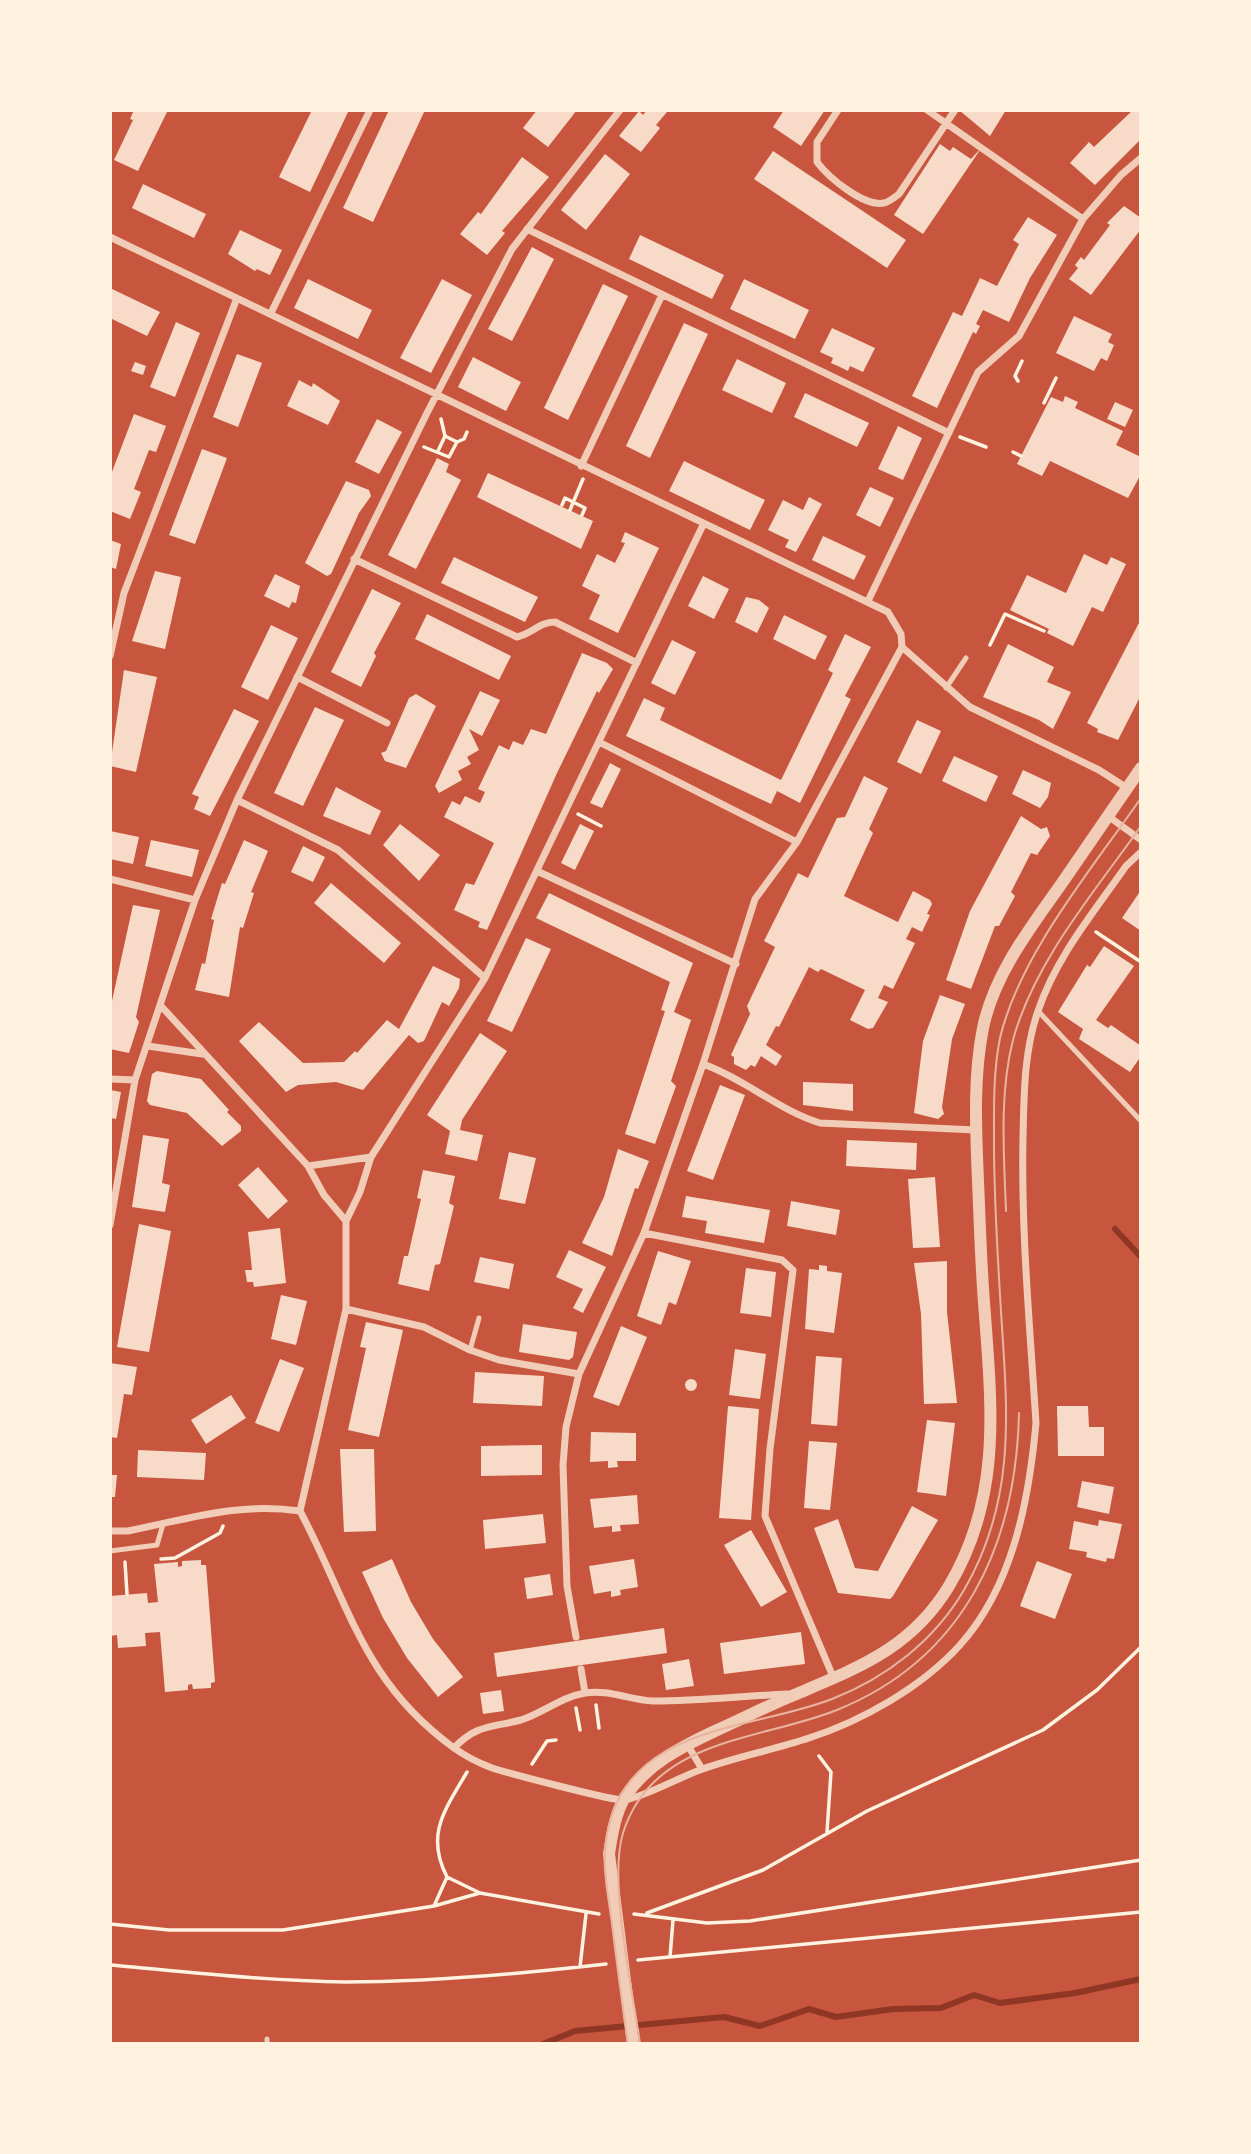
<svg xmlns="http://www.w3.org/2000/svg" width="1251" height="2154" viewBox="0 0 1251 2154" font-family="'PT Sans',sans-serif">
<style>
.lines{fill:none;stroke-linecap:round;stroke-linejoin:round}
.stream{stroke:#8f3625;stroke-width:6}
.building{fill:#f7dbc8}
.path{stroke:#fff3e0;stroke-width:3.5}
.service{stroke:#f1ccb7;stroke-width:5}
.minor{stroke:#f1ccb7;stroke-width:7}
.tertiary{stroke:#f1ccb7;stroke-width:12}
.tram{stroke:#e9b49f;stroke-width:2}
</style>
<rect width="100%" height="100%" fill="#c8553d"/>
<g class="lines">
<path class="stream" d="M1115,1229L1141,1257
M543,2044L575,2031L724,2017L760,2026L809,2009L836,2017L893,2009L941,2008L974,1995L1000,2003L1075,1993L1141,1979"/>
</g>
<path class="building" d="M134,110H168L138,171L114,160L133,120L130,119Z
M312,110H349L310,192L279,177Z
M389,110H425L373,222L343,208Z
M537,110H577L548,147L523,128Z
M647,110L667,112L656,125L660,128L641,152L619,136L639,111L643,115Z
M784,110H825L801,146L773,127Z
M959,110H1006L990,136Z
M1133,110H1141V139L1095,185L1070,163L1089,142L1094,147Z
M940,144L950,151L953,147L971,159L982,147L923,234L894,215Z
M773,151L906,240L887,268L754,179Z
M605,154L630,174L586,230L561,210Z
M522,157L549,177L502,231L505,233L487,255L460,234L478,212L481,214Z
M143,184L206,214L194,238L132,208Z
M1124,206L1141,218V229L1091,295L1069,279L1078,268L1075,265L1081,257L1084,260L1110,225L1107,223Z
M1028,217L1057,235L1030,278L1009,322L983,310L976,324L980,326L976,334L973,332L937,408L912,396L953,312L962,316L980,278L997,286L1019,244L1013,240Z
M240,230L282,250L270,275L257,269L255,271L228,254Z
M640,235L724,275L712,299L629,259Z
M532,247L554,259L512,341L488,329Z
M308,279L372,310L358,339L294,308Z
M442,279L472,295L431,373L400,358Z
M744,279L809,310L795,339L730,309Z
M603,284L628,296L568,420L544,408Z
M110,288L160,312L147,336L110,318Z
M1074,316L1112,334L1108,342L1114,345L1107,361L1101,358L1094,371L1056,353Z
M176,322L200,333L175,397L150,387Z
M684,323L708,334L650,458L626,446Z
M832,328L875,348L863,372L850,366L848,371L840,367L831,363L833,358L820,352Z
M237,354L262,363L238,427L213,417Z
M473,357L521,382L506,411L458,387Z
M737,359L786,383L772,413L722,390Z
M135,362L146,366L143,375L131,371Z
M299,380L312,387L313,383L340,401L328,425L287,406Z
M805,393L869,423L857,447L794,417Z
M1065,396L1078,402L1075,408L1123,431L1116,445L1141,457V474L1128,498L1050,461L1042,476L1017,464L1051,397L1063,402Z
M1115,402L1133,410L1125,427L1107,419Z
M134,414L166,426L156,452L149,450L134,489L141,492L130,519L110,511V477Z
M377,419L402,432L379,474L355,462Z
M898,426L922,438L903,480L878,469Z
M202,449L227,458L195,544L169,535Z
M437,458L449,464L446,472L461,480L416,569L388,555Z
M684,461L765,500L750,530L669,491Z
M488,473L593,521L581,549L477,497Z
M346,481L369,490L371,496L359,513L331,574L327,576L305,563Z
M870,487L894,498L880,527L856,515Z
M809,497L822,504L796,552L785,547L789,540L768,530L783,500L803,510Z
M625,532L659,548L618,633L589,619L600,595L582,586L597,554L615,563L625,543L621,542Z
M823,536L866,556L854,580L812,560Z
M110,540L121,544L116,569L110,567Z
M1084,554L1107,565L1111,557L1126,564L1103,612L1092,607L1073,646L1047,633L1049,629L1010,610L1027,575L1066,593Z
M454,557L538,597L525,622L441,583Z
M155,571L181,577L165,649L132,641Z
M275,574L300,586L296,603L292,602L289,608L264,596Z
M703,576L729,589L714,619L688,606Z
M372,589L401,603L374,653L376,656L361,687L331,672Z
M746,597L759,600L769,608L757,633L735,622Z
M427,614L511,656L499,680L415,639Z
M784,615L827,636L815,660L773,639Z
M1141,619V695L1118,740L1097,732L1098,729L1087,723Z
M271,625L298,638L268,700L241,687Z
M845,634L871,647L845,696L851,699L800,803L777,791L771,804L626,736L644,698L665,708L660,720L781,780L833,673L828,670Z
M672,640L696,652L675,695L651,683Z
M1008,644L1054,667L1047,682L1071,692L1053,729L1039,720L983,697Z
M582,653L607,663L613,669L599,693L597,691L557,773L487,930L478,927L480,922L454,910L466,883L474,885L494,843L444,817L452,801L460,805L465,796L480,803L485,792L478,789L499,745L509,750L513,741L523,745L531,729L546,734Z
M124,670L157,677L136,772L110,766Z
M480,691L500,700L482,736L469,729L479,750L467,757L471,764L458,771L462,780L439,793L435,786Z
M416,694L436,706L406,768L385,761L381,753L386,751L409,698Z
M315,707L344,720L303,806L274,793Z
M234,709L259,721L210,816L194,809L199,797L192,794Z
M917,720L941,731L921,774L897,762Z
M954,756L998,776L986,802L942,781Z
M610,763L621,769L602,808L590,803Z
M1023,770L1051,783L1048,797L1040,808L1012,794Z
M864,776L888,788L869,829L873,833L844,896L898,922L913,891L930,900L932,904L927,914L930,915L922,932L912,927L906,939L915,943L893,989L884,985L878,998L888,1002L873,1028L868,1029L850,1020L865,990L821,969L818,972L809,967L779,1027L776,1026L766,1045L782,1056L776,1066L761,1056L755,1067L751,1065L746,1070L734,1064V1057L731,1055L750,1014L747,1006L775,947L764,941L798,873L808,878L837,818L845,817Z
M336,787L381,811L370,835L323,816Z
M1021,816L1041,829L1047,827L1050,836L1037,855L1031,853L1011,892L1015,896L999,926H995L971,989L946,980L970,911Z
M400,824L440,855L419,881L383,845Z
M580,824L594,831L575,870L561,863Z
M110,831L139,837L133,864L110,859Z
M151,840L199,850L192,877L145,866Z
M244,840L268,851L251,892L254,893L243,928L240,927L229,997L195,990L202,963L205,964L214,920L211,919L222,883L225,884Z
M303,846L325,857L313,882L291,872Z
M331,883L401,943L384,963L314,903Z
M1141,890V931L1122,918Z
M549,893L693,963L674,1012L691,1020L671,1081L676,1086L655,1144L625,1134L665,1011L661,1010L670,982L536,918Z
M133,905L160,910L136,1017L139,1022L129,1053L110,1049V1010Z
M526,938L551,949L512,1032L487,1021Z
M1104,946L1134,966L1096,1020L1108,1028L1111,1025L1141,1046V1056L1130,1072L1079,1039L1083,1029L1058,1012L1087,965L1090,967Z
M433,966L460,979L459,988L449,1006L442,1002L424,1041L418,1043L409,1035L363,1090L336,1082L298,1085L286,1092L239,1041L259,1022L303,1063L344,1062L355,1051L357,1053L387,1020L399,1029Z
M940,995L965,1004L952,1039L942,1107L944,1114L938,1119L914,1113L923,1041Z
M480,1033L507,1051L462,1120L460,1130L483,1135L477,1161L445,1154L450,1131L427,1115Z
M157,1071L201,1079L229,1110L227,1112L241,1126V1131L222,1146L187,1113L150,1105L147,1101L152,1074Z
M803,1082L853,1084V1111L803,1105Z
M720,1085L745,1095L713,1180L687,1171Z
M110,1090L121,1092L116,1119L110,1118Z
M143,1135L169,1139L162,1183L170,1185L165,1212L132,1207Z
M847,1140L917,1143L916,1170L846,1166Z
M618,1149L649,1161L638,1189L635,1188L612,1256L582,1243L604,1197Z
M509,1152L536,1158L525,1204L499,1199Z
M258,1167L288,1201L268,1219L238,1185Z
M423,1170L455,1176L449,1203L454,1206L440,1264L435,1265L429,1291L398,1284L404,1256H408L421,1199L417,1198Z
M935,1177L940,1247L913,1248L908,1179Z
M686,1196L770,1210L764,1243L705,1233L707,1221L682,1217Z
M791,1201L840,1210L836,1235L787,1226Z
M139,1224L171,1231L149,1352L117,1347Z
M280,1228L286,1283L254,1287L253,1282H247L245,1270H252L248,1232Z
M569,1250L606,1267L583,1313L573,1308L583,1289L556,1277Z
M658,1251L691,1261L676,1305L669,1302L661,1325L637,1316Z
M480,1257L514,1264L509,1289L474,1282Z
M947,1261V1312L957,1403L924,1404L921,1314L914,1263Z
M819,1265L827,1266V1271L842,1273L834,1333L805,1329L809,1269L819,1270Z
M746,1268L776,1272L771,1317L740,1313Z
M281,1295L307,1301L296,1345L271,1339Z
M366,1322L403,1330L379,1437L348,1430L366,1348L360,1347Z
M523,1324L577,1332L573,1357L569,1360L519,1352Z
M621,1326L647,1337L619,1406L593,1397Z
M735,1349L766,1354L760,1399L729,1395Z
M816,1356L842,1358L837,1426L811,1424Z
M280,1359L304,1368L279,1432L255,1423Z
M110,1363L137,1367L132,1395L124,1394L117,1438L110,1437Z
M475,1372L544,1376L542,1406L473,1403Z
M685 1385a6 6 0 1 1 12 0a6 6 0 1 1-12 0Z
M231,1395L246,1418L206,1444L191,1420Z
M728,1406L759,1409L751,1520L719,1518Z
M1057,1406H1088L1089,1427H1104V1456H1058Z
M927,1420L955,1423L946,1496L917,1492Z
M591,1432L636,1433V1461H617L618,1467L608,1468V1461L590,1462Z
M809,1441L837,1443L830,1510L804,1508Z
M542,1445V1475L481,1476V1446Z
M340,1449H374L376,1531L344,1532Z
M138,1450L206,1453L204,1480L137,1477Z
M110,1475H117L115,1497H110Z
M1082,1481L1114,1487L1109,1514L1077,1507Z
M637,1495L639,1524L620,1525L621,1531L612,1532V1526L594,1528L590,1499Z
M912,1506L938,1520L893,1596L890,1599L838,1593L814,1528L838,1519L855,1568L878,1571Z
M543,1514L546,1543L485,1549L483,1520Z
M1099,1520L1122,1524L1114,1559L1107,1558L1106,1562L1086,1557L1087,1552L1069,1549L1074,1521L1098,1526Z
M751,1530L787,1592L761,1607L724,1545Z
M392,1559L411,1602L433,1639L463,1677L438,1697L407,1658L383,1618L362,1572Z
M634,1559L638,1587L620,1590L621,1595L611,1597V1591L594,1594L589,1566Z
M201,1560V1565H206L215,1682L211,1683V1688L193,1689L192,1684L188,1685V1690L165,1692L160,1632L145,1633L146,1646L118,1648L117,1635L110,1636V1596L147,1593L148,1603L158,1602L154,1564L178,1562V1567L182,1566V1561Z
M1037,1561L1072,1574L1055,1619L1020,1606Z
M550,1574L553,1595L527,1599L524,1578Z
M664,1628L667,1653L497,1677L494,1653Z
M801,1632L805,1664L724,1674L720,1643Z
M689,1659L694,1686L666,1690L662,1664Z
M501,1690L504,1711L483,1714L480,1693Z"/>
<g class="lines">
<path class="path" d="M1018,381L1015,376L1022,361
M1044,403L1056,378
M441,419L445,436
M960,437L986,447
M424,447L449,457L457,442L464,439L467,432
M438,451L445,436L457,442
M1013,452L1021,456
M562,505L565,498L585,508L582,515
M570,510L583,479
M990,645L1005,614L1044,631
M578,814L601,826
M1096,932L1141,962
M161,1559L175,1558L220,1533L223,1526
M125,1562L127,1594
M596,1705L599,1728
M576,1708L580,1730
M819,1756L831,1772L827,1832
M532,1764L547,1741L556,1740
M467,1772C445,1810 425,1834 447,1877L480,1893
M434,1906L447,1877
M647,1913L763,1870L867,1811L1043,1730L1097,1690L1141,1647
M634,1914L707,1923L750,1921L1141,1860
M110,1924L169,1930H283L434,1906L480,1893L599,1914
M670,1957L673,1920
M638,1960L1141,1912
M110,1965C188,1972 266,1981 345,1982C432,1982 519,1974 606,1964
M580,1967L586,1914"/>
<path class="service" d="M946,688L966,658
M1038,1011L1141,1121
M470,1350L479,1318
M110,1551L157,1545L163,1524
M267,2039V2044"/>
<path class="minor" d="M838,110L817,142V162C829,178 864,207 884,203C889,202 895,197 899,194L955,110
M927,110L1083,219
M527,229L949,433
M110,237L888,612L901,634L902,647L970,707L1099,770L1127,788
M271,313L370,110
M581,466L662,295
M703,525L485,978L371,1157L360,1192L346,1221V1309L300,1511C350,1605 362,1681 454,1748C465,1756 479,1763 492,1768C508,1773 613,1801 624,1800C642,1798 680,1777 700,1770C735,1757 773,1750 809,1738C862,1721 922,1687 960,1645C1013,1586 1029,1500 1036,1423C1030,1328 1021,1232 1023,1137C1024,1094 1024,1051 1038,1011C1056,957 1094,912 1126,866L1141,852
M354,559L517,637C532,634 539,622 555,622L637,663
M868,601L978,372L1019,336L1083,219L1121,175L1141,158
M110,656L124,593L237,298
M297,677L387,723
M599,742L797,842
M237,800L338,850L485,978
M1108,816L1141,840
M537,871L736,964
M110,879L195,900
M161,1006L308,1166L324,1195L346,1221
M148,1046L202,1054
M703,1064C745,1079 778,1110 820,1123L976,1130
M110,1079L135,1080
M308,1166L371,1157
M110,1225L135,1080L195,900L237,800L427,413L512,249L620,110
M644,1233L782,1260L793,1270L770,1449L765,1516L834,1679
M346,1309L424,1327L470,1350L499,1360L579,1374
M110,1531H128C188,1519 238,1502 300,1511
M576,1637L567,1586L563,1465L566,1427L579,1374L644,1233L703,1064L755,899L797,842L902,647
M581,1669L585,1693
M687,1744L702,1769
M454,1748C477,1724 491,1728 521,1720C543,1713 561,1697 585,1693C608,1689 630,1700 653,1701C698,1701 743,1696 787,1694"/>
<path class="tertiary" d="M633,2044L609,1854C612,1835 615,1814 625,1797C647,1764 681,1747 715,1731C742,1719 767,1706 794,1695C857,1668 911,1649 949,1586C1001,1499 992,1411 985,1315C981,1270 980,1226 978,1181C976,1131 973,1078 983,1028C994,974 1031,927 1062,883C1088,845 1115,806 1141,768"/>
<path class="tram" d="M1006,1211C1004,1156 999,1094 1013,1040C1035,960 1094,893 1141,826
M628,2044C622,2004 617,1964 612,1924C608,1893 601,1864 607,1834C627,1724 750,1731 832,1699C886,1678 934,1641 964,1590C1020,1494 1006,1400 1000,1295C997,1245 994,1194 994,1144C994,1109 993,1073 1000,1038C1020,954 1092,869 1141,798
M640,2044C633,1991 608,1882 623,1833C653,1738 759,1741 837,1710C965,1658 1016,1544 1019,1413"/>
</g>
<rect width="1251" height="2154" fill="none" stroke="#fff3e0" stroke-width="224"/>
</svg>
